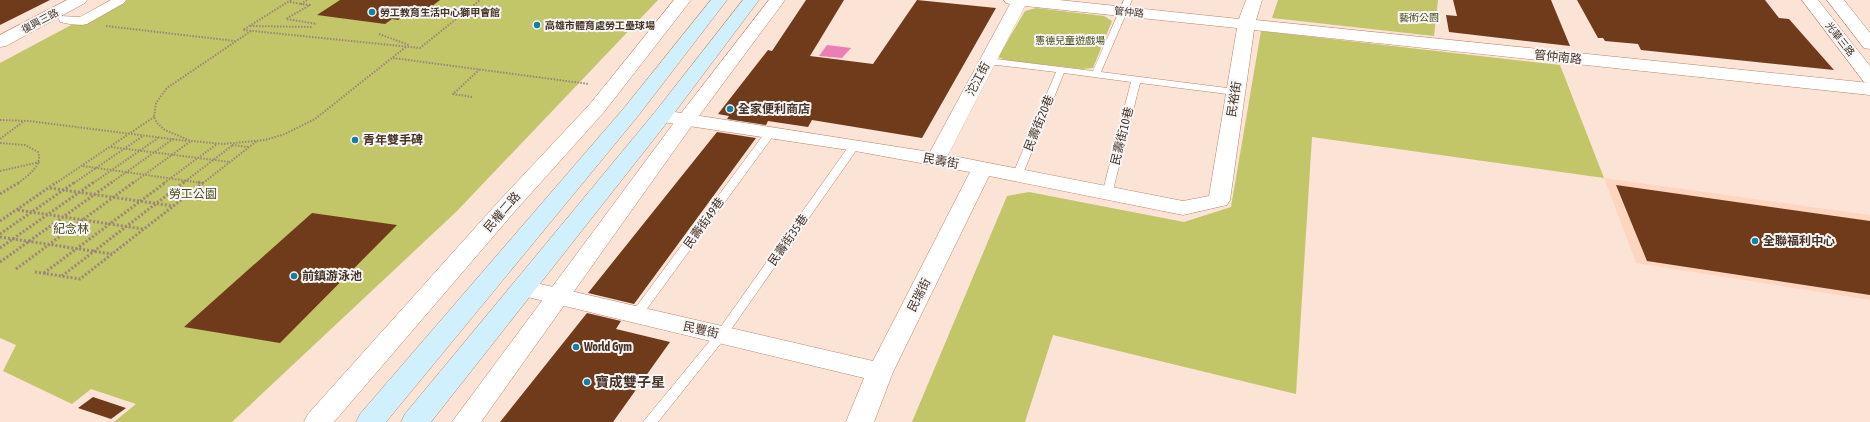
<svg xmlns="http://www.w3.org/2000/svg" width="1870" height="422" viewBox="0 0 1870 422" font-family="'Asap Condensed','Noto Sans TC',sans-serif">
<style>
.built{fill:#fed6c0}
.green{fill:#c2c568}
.water{fill:#eb7fb4}
.building{fill:#703b1a}
.lines{fill:none;stroke-linecap:round;stroke-linejoin:round}
.service-casing{stroke:#ba8466;stroke-width:1}
.pedestrian-casing{stroke:#ba8466;stroke-width:1}
.minor-casing{stroke:#ba8466;stroke-width:1}
.tertiary-casing{stroke:#ba8466;stroke-width:1}
.secondary-casing{stroke:#ba8466;stroke-width:1}
.path-far1{stroke:#9d8679;stroke-width:2;stroke-dasharray:1.5 1.5;stroke-linecap:butt}
.path{stroke:#9d8679;stroke-width:3;stroke-dasharray:2 2;stroke-linecap:butt}
.service{fill:#fff;fill-rule:evenodd}
.pedestrian{fill:#fff;fill-rule:evenodd}
.minor{fill:#fff;fill-rule:evenodd}
.tertiary{fill:#fff;fill-rule:evenodd}
.secondary{fill:#d0f0fe;fill-rule:evenodd}
.poi-dot{fill:#127fa8;stroke:#f6f6f6;stroke-width:1.5}
.labels{text-anchor:middle;dominant-baseline:central;stroke-width:4;stroke-linejoin:round;paint-order:stroke}
.far-poi-label{font-size:10px;font-weight:bold;fill:#493326;stroke:#f6f6f6;text-anchor:start}
.far-street-label{font-size:10px;fill:#493326;stroke:#f6f6f6}
.far-park-label{font-size:10px;fill:#4d4e1d;stroke:#f6f6f6}
.street-label{font-size:12px;fill:#493326;stroke:#f6f6f6}
.poi-label{font-size:12px;font-weight:bold;fill:#493326;stroke:#f6f6f6;text-anchor:start}
.park-label{font-size:12px;fill:#4d4e1d;stroke:#f6f6f6}
.near-poi-label{font-size:14px;font-weight:bold;fill:#493326;stroke:#f6f6f6;text-anchor:start}
</style>
<rect width="100%" height="100%" fill="#fbe3d6"/>
<path class="built" d="M1604,178L1870,215V300L1636,263Z"/>
<path class="green" d="M118,0H658L457,211L232,422H114L136,404L91,389L72,404L3,371L16,345L0,338V63Z
M1278,0H1438L1434,36L1272,18Z
M1036,8L1104,16L1112,21L1093,68L1082,69L1006,60L998,57L1025,11Z
M1261,31L1560,65L1604,178L1312,137L1296,394L1053,335L1025,422H912L1007,196L1029,192L1184,222L1231,207Z"/>
<path class="water" d="M827,45L851,48L842,58L819,56Z"/>
<path class="building" d="M0,0H50L0,25Z
M340,0H440L419,16L406,14L398,20L392,19L385,24L317,15Z
M806,0H844L810,56L873,64L917,0L996,8L922,138L812,120L808,127L768,121L766,125L727,119L729,116L718,114L768,50L772,51Z
M1453,0H1551L1570,46L1449,32L1446,15L1457,16Z
M1577,0H1765L1779,18L1789,19L1834,70L1641,50L1638,44L1605,41L1603,38H1598Z
M717,132L756,138L634,304L588,293Z
M1616,185L1870,221V295L1647,261Z
M312,213L397,225L280,343L184,327Z
M587,313L621,321L616,329L670,342L613,422H500Z
M93,397L126,408L111,419L78,408Z"/>
<g class="lines">
<defs>
<path id="service" d="M1124,0H1132L1101,72L1235,89L1240,92L1235,95L1140,83L1112,194L1107,197L1102,194L1131,82L1064,73L1022,176L1017,179L1013,178L1012,176L1056,72L988,64L984,61L988,58L1093,71Z
M771,129L776,132L641,317H633L631,314L633,311L767,130Z
M855,142L860,145L725,338L658,422H643L717,332L851,143Z"/>
<path id="pedestrian" d="M111,0H126L124,3L87,24C78,26 69,24 60,22L59,19L60,16L80,17Z"/>
<path id="minor" d="M1004,0H1059L1239,19L1246,0H1262L1256,20L1870,83V95L1254,30L1230,200L1227,205L1183,215L989,176L893,372L874,422H846L864,378L523,296L514,294L511,288L514,282L523,280L873,361L970,172L855,151L662,122L655,120L652,116L655,112L662,110L930,152L1010,4L1006,3ZM1025,6L1237,28L1209,196L1183,201L948,155Z"/>
<path id="tertiary" d="M67,0H87L85,3L6,46L0,47V35Z
M674,0H691L604,112L516,210L334,422H304L308,414L500,200L590,104Z
M769,0H785L693,124L481,422H452L679,116Z
M1802,0H1818L1870,66V84L1864,82Z
M1827,0H1844L1870,33V49L1864,48Z"/>
<path id="secondary" d="M711,0H727L638,116L386,422H356L360,414L624,108Z
M743,0H759L669,120L431,422H401L405,414L655,112Z"/>
</defs>
<use href="#service" class="service-casing"/>
<use href="#pedestrian" class="pedestrian-casing"/>
<use href="#minor" class="minor-casing"/>
<use href="#tertiary" class="tertiary-casing"/>
<use href="#secondary" class="secondary-casing"/>
<path class="path-far1" d="M291,0L243,30L420,48L480,0
M307,0L301,4L310,5L286,19L317,24
M290,2L301,4
M106,26L235,41
M250,26L312,27
M251,31L167,88L156,103L154,117L157,123L165,130L191,141L223,144L265,140L285,134L315,119L407,46
M379,34L409,45
M393,58L589,84
M472,97L453,94L479,70
M0,120L29,121L187,141
M0,139L24,121
M0,143L25,145L38,152C43,165 28,176 18,183
M232,145L248,147
M111,147L230,162
M83,166L202,183
M0,171L40,162
M56,183L154,117
M74,183L143,136
M93,183L158,138
M111,183L173,139
M133,183L191,141
M164,183L217,144
M183,183L233,145
M203,183L257,141"/>
<path class="path" d="M198,182L202,183
M50,188L173,206
M0,194L20,182
M18,210L143,229
M0,221L57,182
M0,234L75,182
M0,237L112,254
M0,248L94,182
M0,262L112,182
M16,269L134,182
M35,272L80,279L204,182
M44,273L166,182
M62,276L184,182"/>
<use href="#service" class="service"/>
<use href="#pedestrian" class="pedestrian"/>
<use href="#minor" class="minor"/>
<use href="#tertiary" class="tertiary"/>
<use href="#secondary" class="secondary"/>
</g>
<g class="poi-dot">
<circle cx="372" cy="12" r="4"/>
<circle cx="537" cy="25" r="4"/>
<circle cx="730" cy="109" r="4"/>
<circle cx="355" cy="140" r="4"/>
<circle cx="1755" cy="241" r="4"/>
<circle cx="294" cy="276" r="4"/>
<circle cx="576" cy="347" r="4"/>
<circle cx="587" cy="382" r="4"/>
</g>
<g class="labels">
<g class="far-poi-label">
<text x="380" y="12">勞工教育生活中心獅甲會館</text>
<text x="545" y="25">高雄市體育處勞工壘球場</text>
</g>
<g class="far-street-label">
<text transform="translate(1129 12) rotate(6)">管仲路</text>
<text transform="translate(40 21) rotate(-28)">復興三路</text>
<text transform="translate(1840 39) rotate(52)">光華三路</text>
</g>
<g class="far-park-label">
<text x="1419" y="17">藝術公園</text>
<text x="1070" y="40">憲德兒童遊戲場</text>
</g>
<g class="street-label">
<text transform="translate(1558 57) rotate(6)">管仲南路</text>
<text transform="translate(978 79) rotate(-62)">沱江街</text>
<text transform="translate(1234 99) rotate(-81)">民裕街</text>
<text transform="translate(1039 123) rotate(-68)">民壽街20巷</text>
<text transform="translate(1122 136) rotate(-76)">民壽街10巷</text>
<text transform="translate(941 161) rotate(11)">民壽街</text>
<text transform="translate(502 212) rotate(-49)">民權二路</text>
<text transform="translate(704 223) rotate(-54)">民壽街49巷</text>
<text transform="translate(788 240) rotate(-55)">民壽街35巷</text>
<text transform="translate(919 295) rotate(-63)">民瑞街</text>
<text transform="translate(701 330) rotate(13)">民豐街</text>
</g>
<g class="poi-label">
<text x="738" y="109">全家便利商店</text>
<text x="363" y="140">青年雙手碑</text>
<text x="1763" y="241">全聯福利中心</text>
<text x="302" y="276">前鎮游泳池</text>
<text x="584" y="347">World Gym</text>
</g>
<g class="park-label">
<text x="193" y="194">勞工公園</text>
<text x="71" y="229">紀念林</text>
</g>
<g class="near-poi-label">
<text x="595" y="382">寶成雙子星</text>
</g>
</g>
</svg>
